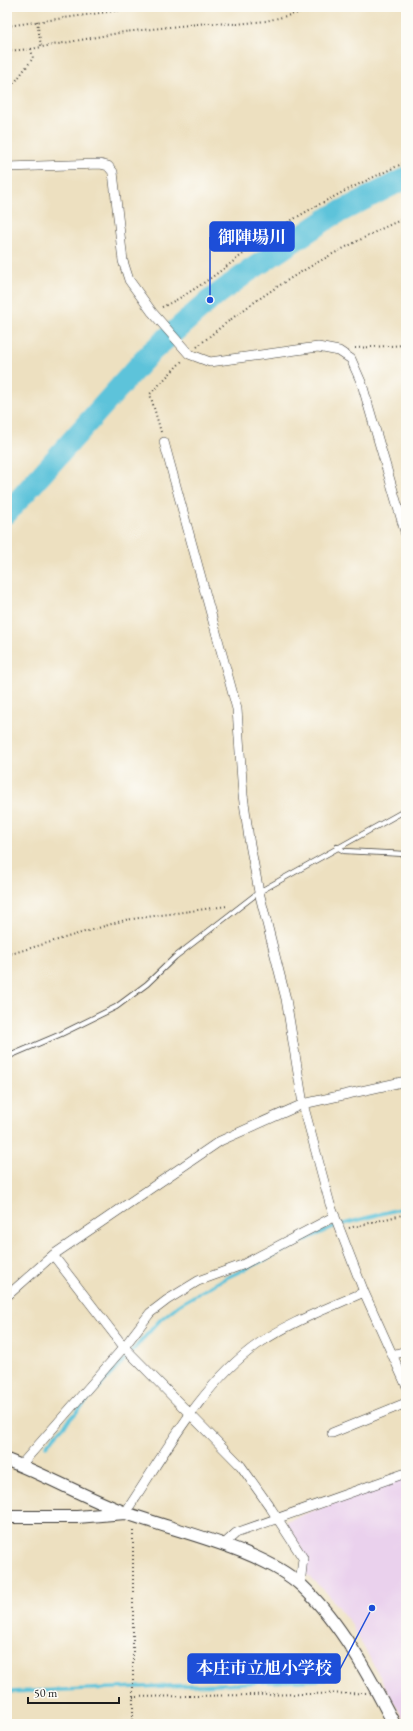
<svg xmlns="http://www.w3.org/2000/svg" width="413" height="1731" viewBox="0 0 413 1731" font-family="'EB Garamond','Noto Serif JP',serif">
<style>
.built{fill:#ead1ed}
.lines{fill:none;stroke-linecap:round;stroke-linejoin:round}
.stream{stroke:#5dc3da;stroke-width:3.5}
.river{stroke:#5dc3da;stroke-width:22}
.service-casing{stroke:#3b3935;stroke-width:6}
.minor-casing{stroke:#3b3935;stroke-width:10}
.tertiary-casing{stroke:#3b3935;stroke-width:14}
.path{stroke:#3b3935;stroke-width:2;stroke-dasharray:1 3;stroke-linecap:butt}
.service{stroke:#fff;stroke-width:4.5}
.minor{stroke:#fff;stroke-width:9}
.tertiary{stroke:#fff;stroke-width:12}
.leader{fill:none;stroke:#1d4ed8;stroke-width:1.5}
.callout-dot{fill:#1d4ed8;stroke:#fdfcf7;stroke-width:1.5}
.callout{fill:#1d4ed8;stroke:#1d4ed8;stroke-width:1.5}
.callout-label{font-size:17px;text-anchor:middle;font-weight:bold;fill:#fff}
</style>
<rect width="100%" height="100%" fill="#fdfcf7"/>
<filter id="ink" filterUnits="userSpaceOnUse"><feTurbulence type="fractalNoise" baseFrequency=".025" numOctaves="2"/><feDisplacementMap in="SourceGraphic" scale="8" xChannelSelector="R" yChannelSelector="G"/><feConvolveMatrix kernelMatrix="1 2 1 2 8 2 1 2 1" color-interpolation-filters="sRGB"/></filter>
<filter id="wash" filterUnits="userSpaceOnUse"><feTurbulence type="fractalNoise" baseFrequency=".012" numOctaves="4" result="noise"/><feDisplacementMap in="SourceGraphic" scale="16" xChannelSelector="R" yChannelSelector="G"/><feGaussianBlur stdDeviation="0.9" result="paint"/><feColorMatrix in="noise" values="0 0 0 0 0 0 0 0 0 0 0 0 0 0 0 0 0 1.4 0 .05"/><feComposite in="paint" operator="in"/></filter>
<g filter="url(#wash)">
<rect width="100%" height="100%" fill="#ede0c0"/>
<path class="built" d="M406,1476V1724L351,1624L326,1592L306,1574L305,1555L286,1521Z"/>
<g class="lines">
<path class="stream" d="M46,1446L161,1319L180,1304L222,1280L333,1227L406,1207
M7,1692L325,1680"/>
<path class="river" d="M7,513L150,353L210,300L249,271L330,217L406,178"/>
</g>
</g>
<g filter="url(#ink)">
<g class="lines">
<defs>
<path id="service" d="M337,847L344,851L406,854
M7,1057L61,1034L116,1007L147,984L175,957L259,892L406,810"/>
<path id="minor" d="M7,167L100,164L108,166L113,172L123,261L129,280L152,312L189,354L210,362L318,347L339,351L351,359L362,384L406,535
M164,442L237,709L243,795L249,839L259,892L286,999L303,1104L330,1204L364,1292L406,1385
M53,1255L124,1347L241,1466L270,1507L303,1558L300,1585
M7,1296L53,1255L220,1141L303,1104L406,1081
M392,1355L406,1351
M332,1433L406,1403
M20,1466L124,1347L150,1313L167,1300L198,1281L242,1265L335,1216
M125,1513C164,1455 201,1384 258,1344C290,1322 329,1308 364,1292
M223,1545L236,1533L406,1473"/>
<path id="tertiary" d="M7,1460C48,1476 86,1498 126,1513C178,1532 262,1549 302,1586C341,1623 370,1677 394,1724
M7,1517H77L125,1513"/>
</defs>
<use href="#service" class="service-casing"/>
<use href="#minor" class="minor-casing"/>
<use href="#tertiary" class="tertiary-casing"/>
<path class="path" d="M37,21L41,46
M7,26L143,7
M7,51L31,49L124,32L207,23L237,24L266,21L302,12L337,7
M7,93L33,58L31,49
M162,307C207,286 242,252 284,225C322,201 365,181 406,162
M197,347C243,307 292,275 346,247C366,237 385,226 406,218
M355,348L406,345
M161,432L150,394L182,361
M7,955L125,920L227,906
M349,1228L406,1214
M133,1697L366,1693
M133,1724V1528"/>
<use href="#service" class="service"/>
<use href="#minor" class="minor"/>
<use href="#tertiary" class="tertiary"/>
</g>
</g>
<path class="leader" d="M210 300L210 237M372 1608L340 1669"/>
<g class="callout-dot">
<circle cx="210" cy="300" r="4"/>
<circle cx="372" cy="1608" r="4"/>
</g>
<g class="callout">
<rect x="210" y="222" width="84" height="29" rx="4"/>
<rect x="188" y="1654" width="152" height="29" rx="4"/>
</g>
<g class="callout-label">
<text x="252" y="243">御陣場川</text>
<text x="264" y="1674">本庄市立旭小学校</text>
</g>
<rect width="413" height="1731" fill="none" stroke="#fdfcf7" stroke-width="24"/>
<path d="M28 1697v6h91v-6" fill="none" stroke="#1c1c1c" stroke-width="2"/>
<text x="34" y="1697" font-size="12" fill="#1c1c1c" stroke="#fdfcf7" stroke-width="3" paint-order="stroke">50 m</text>
</svg>
